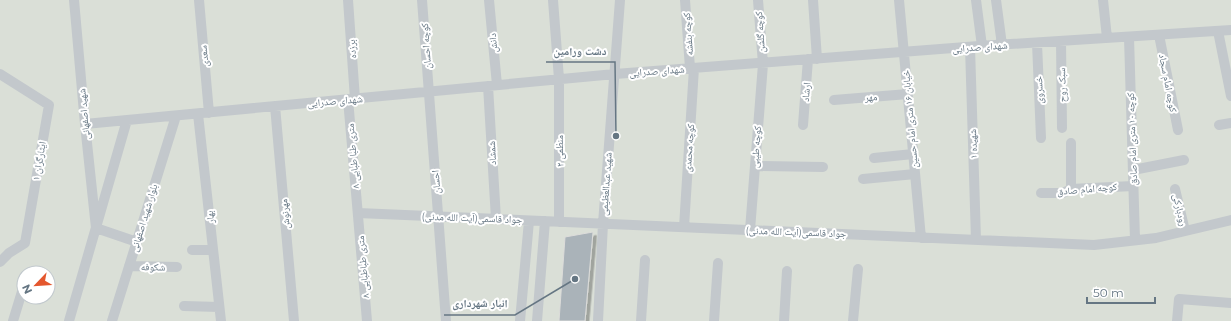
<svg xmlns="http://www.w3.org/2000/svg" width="1231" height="321" viewBox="0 0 1231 321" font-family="Montserrat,'Noto Naskh Arabic',sans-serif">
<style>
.green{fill:#dadfd7;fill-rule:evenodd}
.building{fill:#aab3b9;stroke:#dcdcda;filter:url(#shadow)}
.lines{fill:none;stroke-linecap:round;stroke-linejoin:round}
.minor{stroke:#c3c8cc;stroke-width:10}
.labels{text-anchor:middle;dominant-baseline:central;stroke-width:4;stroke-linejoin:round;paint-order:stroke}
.street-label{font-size:10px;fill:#657683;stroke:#fff}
.leader{fill:none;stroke:#657683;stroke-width:1.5}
.callout-dot{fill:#657683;stroke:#fff;stroke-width:1.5}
.callout-label{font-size:11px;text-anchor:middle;font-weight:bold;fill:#657683;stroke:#fff;stroke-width:4;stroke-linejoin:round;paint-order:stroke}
</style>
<defs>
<filter id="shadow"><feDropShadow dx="3.5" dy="3.5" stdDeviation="0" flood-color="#0004"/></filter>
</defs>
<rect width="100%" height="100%" fill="#fafaf8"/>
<path class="green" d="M0,0H1231V321H0ZM24,273H48V297H24Z"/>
<path class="building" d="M593,232L585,321H559L565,237Z"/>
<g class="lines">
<path class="minor" d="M74,0L85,124L96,228L137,242
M199,0L209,113
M348,0L355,99
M422,0L446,321
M489,0L497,85
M553,0L559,79V222
M685,0L690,68
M813,0L817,59
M899,0L921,238
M976,0L982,46
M996,0L1002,45
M1103,0L1107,38
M1218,31L1231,96
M1159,35L1178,130
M1129,37L1135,240
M1061,41L1062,128
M1037,43L1041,138
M970,47L976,240
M0,74L49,105L25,243L9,253L0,262
M488,86L496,219
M348,99L367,321
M834,100L908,94
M275,106L294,321
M198,114L221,321
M85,124L615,74L979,46L1231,30
M803,125L808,59
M1219,125L1231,123
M1071,143V189
M874,158L913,154
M755,166L823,167
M1133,170L1184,160
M863,179L915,174
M1175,189L1185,231
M1041,193H1063L1071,189L1133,186
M358,213L1094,245L1156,238L1231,220
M684,227L694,68
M750,230L763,64L758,0
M192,250H213
M129,266L177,267
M184,306L219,307
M13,321L24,285
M69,321L127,120
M112,321L176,116
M520,321L529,221
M537,321L545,221
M598,321L603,224L620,0
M641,321L645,260
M714,321L718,263
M784,321L787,271
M853,321L858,269
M1177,321L1179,299L1231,303"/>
</g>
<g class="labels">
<g class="street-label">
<text transform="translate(760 32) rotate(-94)">کوچه گلشن</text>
<text transform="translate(688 34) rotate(-94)">کوچه بنفشه</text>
<text transform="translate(493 43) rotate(-96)">دانش</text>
<text transform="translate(426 46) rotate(-94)">کوچه احسان</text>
<text transform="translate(980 47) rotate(-4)">شهدای صدرایی</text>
<text transform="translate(352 49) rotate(-94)">برزده</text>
<text transform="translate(204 56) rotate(-95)">سعدی</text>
<text transform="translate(657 71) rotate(-4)">شهدای صدرایی</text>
<text transform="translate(1168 83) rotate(79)">کوچه امام سجاد</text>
<text transform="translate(1062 85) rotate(-91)">سبک روح</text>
<text transform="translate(1039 90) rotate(-92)">خسروی</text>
<text transform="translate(806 92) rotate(-85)">ارشاد</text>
<text transform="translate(871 97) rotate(-4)">مهر</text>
<text transform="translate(335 101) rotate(-5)">شهدای صدرایی</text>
<text transform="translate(84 114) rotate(-95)">شهید اصفهانی</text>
<text transform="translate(910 119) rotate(-95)">خیابان ۱۶ متری امام حسین</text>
<text transform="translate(1132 139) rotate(-92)">کوچه ۱۰ متری امام صادق</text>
<text transform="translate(973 144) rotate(-92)">شهیده ۱</text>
<text transform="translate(756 147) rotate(-86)">کوچه طیبی</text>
<text transform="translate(689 148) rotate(-86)">کوچه محمدی</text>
<text transform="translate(559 151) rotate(-90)">منظمی ۲</text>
<text transform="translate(492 153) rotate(-93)">شمشاد</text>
<text transform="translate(353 156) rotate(-95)">۸ متری طبا طبایی</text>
<text transform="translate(39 161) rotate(-80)">ایثارگران ۱</text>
<text transform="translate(436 182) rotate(-94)">احسان</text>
<text transform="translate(606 184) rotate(-86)">شهید عبدالعظیمی</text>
<text transform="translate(1087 189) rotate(-5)">کوچه امام صادق</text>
<text transform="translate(1180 210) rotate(77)">رودبارکی</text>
<text transform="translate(285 214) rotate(-95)">مهرنوش</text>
<text transform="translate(210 217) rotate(-96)">بهار</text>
<text transform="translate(144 218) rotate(-73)">بلوار شهید اصفهانی</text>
<text transform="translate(472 218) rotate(2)">جواد قاسمی(آیت الله مدنی)</text>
<text transform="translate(796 232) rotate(2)">جواد قاسمی(آیت الله مدنی)</text>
<text transform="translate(153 267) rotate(1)">شکوفه</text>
<text transform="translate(363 267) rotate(-95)">۸ متری طباطبایی</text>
</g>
</g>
<path class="leader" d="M616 136L615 62H546M575 279L515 315H444"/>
<g class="callout-dot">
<circle cx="616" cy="136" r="4"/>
<circle cx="575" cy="279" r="4"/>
</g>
<g class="callout-label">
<text x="580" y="55">دشت ورامین</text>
<text x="480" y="307">انبار شهرداری</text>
</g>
<g transform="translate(36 285) rotate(245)"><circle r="19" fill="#ffffff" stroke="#c1c8cd"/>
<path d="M0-3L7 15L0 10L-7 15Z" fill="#e4572e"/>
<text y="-6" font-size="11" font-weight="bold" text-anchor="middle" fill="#657683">N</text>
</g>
<path d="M1087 297v6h68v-6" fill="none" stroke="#657683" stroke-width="2"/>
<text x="1093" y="297" font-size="12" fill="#657683" stroke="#ffffff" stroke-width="3" paint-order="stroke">50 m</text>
</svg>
